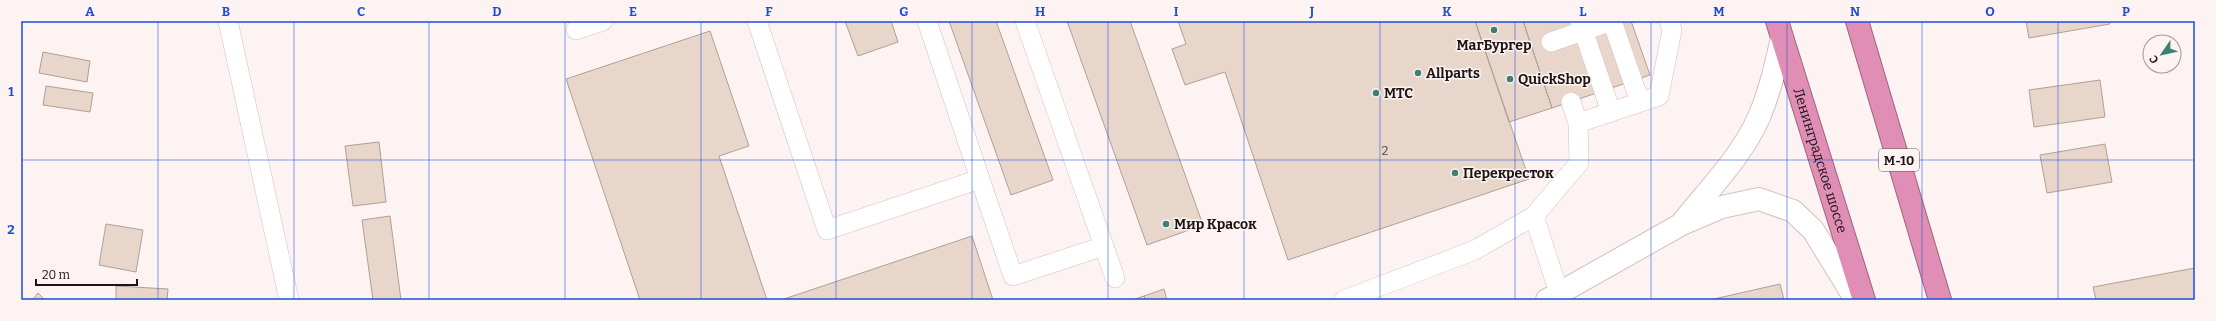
<svg xmlns="http://www.w3.org/2000/svg" width="2216" height="321" viewBox="0 0 2216 321" font-family="Bitter,serif">
<style>
.building{fill:#e9d6cb;stroke:#b19f95}
.lines{fill:none;stroke-linecap:round;stroke-linejoin:round}
.lane-casing{stroke:#d6bfbe;stroke-width:20}
.secondary-casing{stroke:#d6bfbe;stroke-width:24}
.highway-casing{stroke:#9c647d;stroke-width:24}
.lane{stroke:#fff;stroke-width:19}
.secondary{stroke:#fff;stroke-width:22}
.highway{stroke:#e08eb5;stroke-width:22}
.grid{fill:none;stroke:#1d4ed8;stroke-width:1;stroke-opacity:0.55}
.poi-dot{fill:#3c8072;stroke:#fdf3f3;stroke-width:1.5}
.labels{text-anchor:middle;dominant-baseline:central;stroke-width:3;stroke-linejoin:round;paint-order:stroke}
.number-label{font-size:12px;fill:#504542}
.shield{fill:#fdf3f3;stroke:#605857;stroke-width:1}
.shield-label{font-size:13px;font-weight:bold;fill:#1d1514}
.poi-label{font-size:14px;font-weight:bold;fill:#1d1514;stroke:#fdf3f3;text-anchor:start}
.street-label{font-size:14px;fill:#1d1514;stroke:#fdf3f3}
.neatline{fill:none;stroke:#1d4ed8;stroke-width:1.5}
.grid-label{font-size:13px;text-anchor:middle;font-weight:bold;fill:#1d4ed8}
</style>
<rect width="100%" height="100%" fill="#fdf3f3"/>
<path class="building" d="M845,21H891L898,42L858,56Z
M949,21H996L1053,180L1011,195Z
M1067,21H1130L1203,225L1147,245Z
M1178,21H1475L1529,179L1288,260L1225,72L1185,85L1172,49L1186,44Z
M1475,21H1523L1552,108L1509,122Z
M1523,21H1631L1650,75L1552,108Z
M2026,21H2109L2110,24L2029,38Z
M710,31L749,146L719,156L767,300H640L566,79Z
M43,52L90,61L87,82L39,73Z
M2100,80L2105,117L2034,127L2029,90Z
M46,86L93,93L90,112L43,105Z
M379,142L386,202L353,206L345,146Z
M2105,144L2112,182L2047,193L2040,155Z
M390,216L401,300H373L362,220Z
M106,224L143,230L136,272L99,265Z
M972,236L993,300H781Z
M2195,268V300H2096L2093,287Z
M1780,284L1784,300H1714V299Z
M116,286L168,289L167,300H116Z
M1164,289L1167,300H1145L1144,296Z
M38,293L45,300H32Z
M1144,296L1145,300H1132Z"/>
<g class="lines">
<defs>
<path id="lane" d="M228,21L289,300
M757,21L827,230L980,179L927,21
M1025,21L1115,278
M1580,21L1611,112
M1612,21L1640,102
M576,30L603,21
M1551,42L1612,21
M1571,102L1578,123L1659,96L1672,30L1669,21
M980,179L1013,276L1104,246
M1534,216L1559,293
M1344,300L1475,250L1534,216L1579,163L1578,123"/>
<path id="secondary" d="M1682,223C1709,189 1742,156 1759,117C1770,91 1776,65 1782,38
M1547,300L1682,224L1722,207L1759,199L1793,211L1813,230L1856,300"/>
<g id="highway">
<path id="s1" d="M1777,21L1864,300"/>
<path d="M1857,21L1940,300"/>
</g>
</defs>
<use href="#lane" class="lane-casing"/>
<use href="#secondary" class="secondary-casing"/>
<use href="#highway" class="highway-casing"/>
<use href="#lane" class="lane"/>
<use href="#secondary" class="secondary"/>
<use href="#highway" class="highway"/>
</g>
<path class="grid" d="M158,21V300M294,21V300M429,21V300M565,21V300M701,21V300M836,21V300M972,21V300M1108,21V300M1244,21V300M1380,21V300M1515,21V300M1651,21V300M1787,21V300M1922,21V300M2058,21V300M21,160H2195"/>
<g class="poi-dot">
<circle cx="1494" cy="30" r="4"/>
<circle cx="1418" cy="73" r="4"/>
<circle cx="1510" cy="79" r="4"/>
<circle cx="1376" cy="93" r="4"/>
<circle cx="1455" cy="173" r="4"/>
<circle cx="1166" cy="224" r="4"/>
</g>
<g class="labels">
<g class="number-label">
<text x="1385" y="151">2</text>
</g>
<rect class="shield" x="1879" y="149" width="40" height="22" rx="3"/>
<g class="shield-label">
<text x="1899" y="160">М-10</text>
</g>
<g class="poi-label">
<text x="1494" y="45" text-anchor="middle">МагБургер</text>
<text x="1426" y="73">Allparts</text>
<text x="1518" y="79">QuickShop</text>
<text x="1384" y="93">МТС</text>
<text x="1463" y="173">Перекресток</text>
<text x="1174" y="224">Мир Красок</text>
</g>
<g class="street-label">
<text stroke="none"><textPath href="#s1" startOffset="146">Ленинградское шоссе</textPath></text>
</g>
</g>
<rect width="2216" height="321" fill="none" stroke="#fdf3f3" stroke-width="44"/>
<g transform="translate(2162 54) rotate(236)"><circle r="19" fill="#fdf3f3" stroke="#a39a9a"/>
<path d="M0-3L7 15L0 10L-7 15Z" fill="#3c8072"/>
<text y="-6" font-size="11" font-weight="bold" text-anchor="middle" fill="#1d1514">С</text>
</g>
<path d="M36 279v6h101v-6" fill="none" stroke="#1d1514" stroke-width="2"/>
<text x="42" y="279" font-size="12" fill="#1d1514" stroke="#fdf3f3" stroke-width="3" paint-order="stroke">20 m</text>
<rect x="22" y="22" width="2172" height="277" class="neatline"/>
<g class="grid-label">
<text x="90" y="16">A</text>
<text x="226" y="16">B</text>
<text x="361" y="16">C</text>
<text x="497" y="16">D</text>
<text x="633" y="16">E</text>
<text x="769" y="16">F</text>
<text x="904" y="16">G</text>
<text x="1040" y="16">H</text>
<text x="1176" y="16">I</text>
<text x="1312" y="16">J</text>
<text x="1447" y="16">K</text>
<text x="1583" y="16">L</text>
<text x="1719" y="16">M</text>
<text x="1855" y="16">N</text>
<text x="1990" y="16">O</text>
<text x="2126" y="16">P</text>
<text x="11" y="96">1</text>
<text x="11" y="234">2</text>
</g>
</svg>
